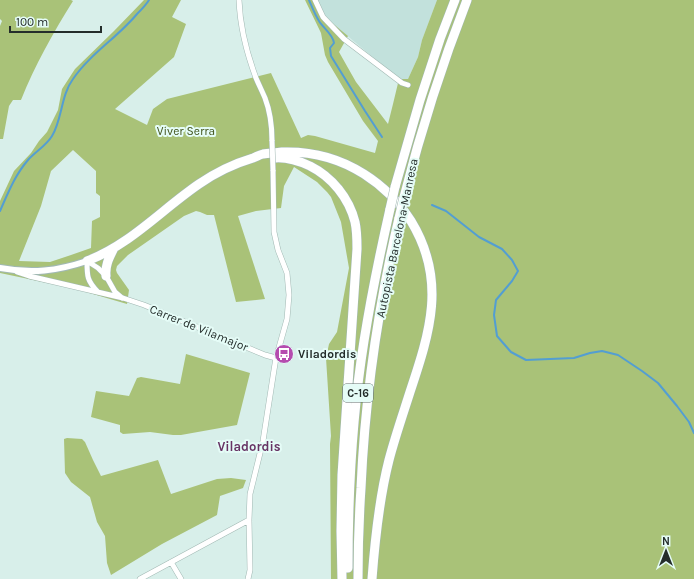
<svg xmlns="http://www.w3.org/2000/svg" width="694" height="579" viewBox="0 0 694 579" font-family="Karla,sans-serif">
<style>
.built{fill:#c2e1dc}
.green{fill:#a9c278;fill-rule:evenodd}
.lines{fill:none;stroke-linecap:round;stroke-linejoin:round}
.stream{stroke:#539ed2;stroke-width:2}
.minor-casing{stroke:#a1b8b3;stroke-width:6}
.tertiary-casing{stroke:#a1b8b3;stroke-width:8}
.motorway-casing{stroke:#a1b8b3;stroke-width:10}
.minor{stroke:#fff;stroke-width:5}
.tertiary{stroke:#fff;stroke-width:6}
.motorway{stroke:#fff;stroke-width:9}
.minor-bridge-casing{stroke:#a1b8b3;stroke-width:6;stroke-linecap:butt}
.motorway-bridge-casing{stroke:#a1b8b3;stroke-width:10;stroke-linecap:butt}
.minor-bridge{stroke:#fff;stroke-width:5}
.motorway-bridge{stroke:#fff;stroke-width:9}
.labels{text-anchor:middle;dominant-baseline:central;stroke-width:4;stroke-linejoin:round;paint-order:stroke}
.shield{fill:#e5fcf7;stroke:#5e6b68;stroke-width:1}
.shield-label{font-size:11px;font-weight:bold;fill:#242d2b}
.park-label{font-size:12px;fill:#41521a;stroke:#e5fcf7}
.street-label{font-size:12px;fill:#242d2b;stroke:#e5fcf7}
.poi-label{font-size:12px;font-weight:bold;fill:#242d2b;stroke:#e5fcf7;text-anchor:start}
.neighbourhood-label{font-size:13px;font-weight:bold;fill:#673364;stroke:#e5fcf7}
</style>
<rect width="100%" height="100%" fill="#d8efea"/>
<path class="built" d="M318,0H437L422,40L418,57L408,79H399L325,17Z"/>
<path class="green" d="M0,0H71L73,1C53,33 35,65 21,100H13L9,106L3,139H0V26L2,21L0,19Z
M144,0H181L172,17L186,24L174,57L115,109L147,125L153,109L167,99L271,73L301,138L308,135L315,136L375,153L378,141L363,121L328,62L325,55L321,33L305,0H318L325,17L348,36L339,52L356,82L388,124L393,104L399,79H408L418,57L422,40L437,0H694V579H331L330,444L331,436L326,358L329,344L337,332L349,268L341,222L331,197L327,192L317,182L294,167L284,186L281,208L256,211L238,216L265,299L236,302L214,215H207L200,212L196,211L184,216L128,255L117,266L116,270L117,273L129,290L127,304L76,289L0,273V201L14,171L31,153L39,141L47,132L58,110L62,89L75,69L114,31ZM73,150L96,171V193L100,196V217L92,221L91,248L71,255L50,262L19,261L41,206L51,171Z
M186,354L250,373L237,425L181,435H173L150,432L123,434L120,432V425L91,417L96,391L129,396L137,378L141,377L180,384Z
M67,438L82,439L85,442L93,460L101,476L158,460L171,494L217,479L231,478L246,480L243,488L220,496L217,515L162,544L111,575L107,563L105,536L97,522L90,497L71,482L65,473L64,439Z"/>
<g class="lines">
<path class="stream" d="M309,0C312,7 315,15 319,21C323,28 333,34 334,43L330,48L331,56L365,111L382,137
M432,205L446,211L479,237L502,249L512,260L518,271L512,281L496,300L494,315L497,336L511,352L526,360L574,358L590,353L602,351L618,355L642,371L658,383L677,406L689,422L694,433
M0,211C8,193 15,175 28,160C35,152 46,146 52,136C62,120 61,95 73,79C90,54 118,37 137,14C141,10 146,5 149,0"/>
<defs>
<path id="minor" d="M239,0C240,26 247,54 256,78C259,85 262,91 265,98C270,111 272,126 272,141
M315,0L323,17L344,39L402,83L408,85
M17,272L29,276L123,298L144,305L265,355L276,358
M98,292C87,281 87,276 87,261L98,268L106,276L115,292L122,298
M171,562L181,579
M140,579L249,520
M248,579L250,570L249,520L250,494L263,441L274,370L276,358L287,319L289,295L287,273L278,250L274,232L273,170"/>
<path id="tertiary" d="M0,268C32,274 57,271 87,261"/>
<path id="motorway" d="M275,158C287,157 299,161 310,166C332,177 349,198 355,222C357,231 357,240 357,249L342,475L341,531L342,579
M395,187L420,100L440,39L455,0
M404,197C421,130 442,64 467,0
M87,261C131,244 161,210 199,184C215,173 233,164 253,158C256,157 259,155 263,154C269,153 275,153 282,152C311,151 339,158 364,174C383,186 399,202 411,221C447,280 430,332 410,392C403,414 395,437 389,460C379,499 375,539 372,579
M106,276C105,265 109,258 114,248
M348,568C348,492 352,416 364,341C371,297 380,253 390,209
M358,579C358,549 359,518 361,488C365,397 378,307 399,218"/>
</defs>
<use href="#minor" class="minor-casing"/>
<use href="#tertiary" class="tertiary-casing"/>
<use href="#motorway" class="motorway-casing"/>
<use href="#minor" class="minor"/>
<use href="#tertiary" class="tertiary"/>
<use href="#motorway" class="motorway"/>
<defs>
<path id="minor-bridge" d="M272,141L273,170"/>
<path id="motorway-bridge" d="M390,209L395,187
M399,218L404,197"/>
</defs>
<use href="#minor-bridge" class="minor-bridge-casing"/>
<use href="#motorway-bridge" class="motorway-bridge-casing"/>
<use href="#minor-bridge" class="minor-bridge"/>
<use href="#motorway-bridge" class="motorway-bridge"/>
</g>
<defs>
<symbol id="bus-disc" viewBox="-11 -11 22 22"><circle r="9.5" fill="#b54caf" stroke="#e5fcf7"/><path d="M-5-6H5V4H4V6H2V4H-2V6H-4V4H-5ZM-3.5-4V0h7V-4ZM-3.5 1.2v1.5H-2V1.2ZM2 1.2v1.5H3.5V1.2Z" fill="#fff"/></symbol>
</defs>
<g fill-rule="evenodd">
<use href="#bus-disc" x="273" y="343" width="22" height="22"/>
</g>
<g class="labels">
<rect class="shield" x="343" y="384" width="30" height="18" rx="3"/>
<g class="shield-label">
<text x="358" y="393">C-16</text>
</g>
<g class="park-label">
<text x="186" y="131">Viver Serra</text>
</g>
<g class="street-label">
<text transform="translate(397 238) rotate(-78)">Autopista Barcelona-Manresa</text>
<text transform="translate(199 328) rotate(22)">Carrer de Vilamajor</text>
</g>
<g class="poi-label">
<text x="298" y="354">Viladordis</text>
</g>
<g class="neighbourhood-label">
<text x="249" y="446">Viladordis</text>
</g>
</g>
<g transform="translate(666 551)" stroke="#e5fcf7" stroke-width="3" paint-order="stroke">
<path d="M0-3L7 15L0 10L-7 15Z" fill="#242d2b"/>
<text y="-6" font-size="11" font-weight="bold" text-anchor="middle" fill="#242d2b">N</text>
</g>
<path d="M10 26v6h91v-6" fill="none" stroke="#242d2b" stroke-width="2"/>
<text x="16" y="26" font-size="12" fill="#242d2b" stroke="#e5fcf7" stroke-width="3" paint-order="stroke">100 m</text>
</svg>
